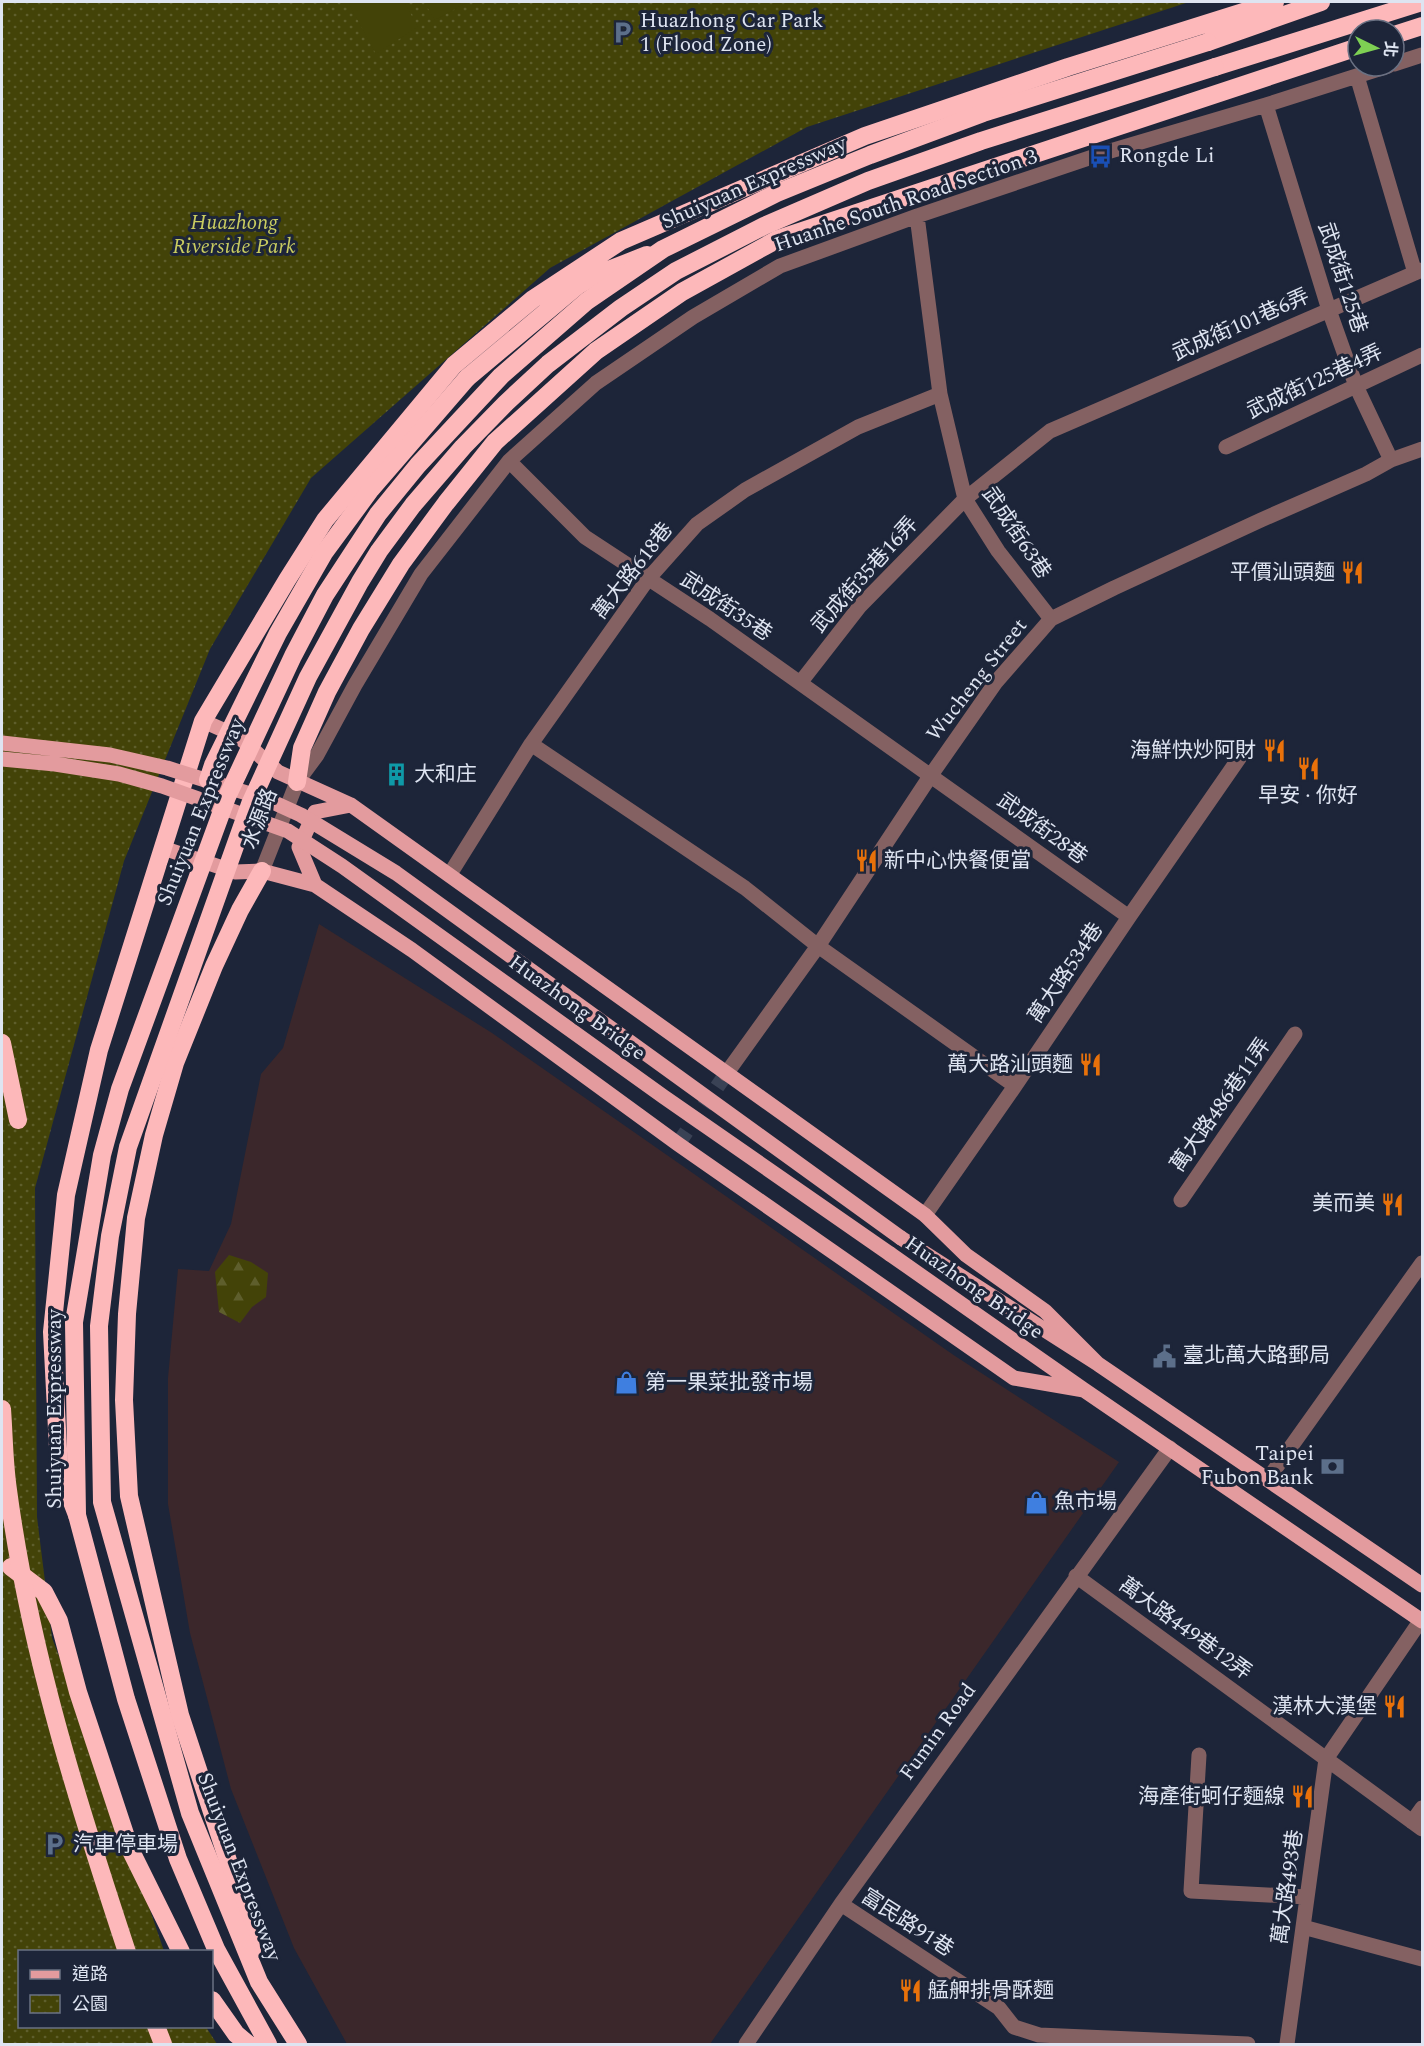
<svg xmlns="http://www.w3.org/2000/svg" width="1424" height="2046" viewBox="0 0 1424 2046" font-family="Spectral,'Noto Sans TC',serif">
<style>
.commercial{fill:#3b272b}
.forest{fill:url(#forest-firs)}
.park{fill:url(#park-dots)}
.pitch{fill:#434308}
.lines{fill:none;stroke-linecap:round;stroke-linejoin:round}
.minor-tunnel{stroke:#3a4255;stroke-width:15;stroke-dasharray:15 8;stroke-linecap:butt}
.minor{stroke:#846162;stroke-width:15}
.major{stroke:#e39b9e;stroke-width:15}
.highway{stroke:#fdb8ba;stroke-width:18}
.major-bridge{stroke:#e39b9e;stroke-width:15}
.highway-bridge{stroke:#fdb8ba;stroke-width:18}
.labels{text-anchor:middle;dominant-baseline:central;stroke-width:6;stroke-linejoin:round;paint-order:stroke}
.poi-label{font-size:21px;fill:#dee4f1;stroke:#1d2539;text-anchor:start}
.street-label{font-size:21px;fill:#dee4f1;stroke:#1d2539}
.park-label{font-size:21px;font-style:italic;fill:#c9cc60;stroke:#1d2539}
</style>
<defs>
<pattern id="forest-firs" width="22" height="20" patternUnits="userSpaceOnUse" patternTransform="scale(1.5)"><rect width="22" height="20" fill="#434308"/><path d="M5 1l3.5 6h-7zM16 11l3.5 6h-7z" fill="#5e5e2c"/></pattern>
<pattern id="park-dots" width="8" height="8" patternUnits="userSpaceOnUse" patternTransform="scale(1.5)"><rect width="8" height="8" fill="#434308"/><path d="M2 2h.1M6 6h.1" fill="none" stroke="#5e5e2c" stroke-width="1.8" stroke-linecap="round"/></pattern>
</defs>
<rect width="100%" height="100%" fill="#1d2539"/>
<path class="commercial" d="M319,924L492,1033L955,1356L1119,1462L710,2044H347L294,1948L231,1789L190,1633L168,1504V1378L178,1269L209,1271L231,1224L261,1074L283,1048Z"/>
<path class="forest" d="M229,1255L251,1262L268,1273L266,1297L252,1307L240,1323L219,1312L215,1272Z"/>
<path class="park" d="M2,2H1189L807,127L550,268L311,478L210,649L124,861L35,1188L37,1517L52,1638L100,1764L164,1951L20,1952V2026L206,2027L217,2044H2Z"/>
<path class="pitch" d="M348,2H404L418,27L376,54Z
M424,2H468L435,20Z"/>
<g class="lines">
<path class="minor-tunnel" d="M678,1144L726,1074"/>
<path class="minor" d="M1394,64L1422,55
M1357,76L1415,273
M1266,105L1329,310L1356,386L1391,460
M917,216L940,394L965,499L998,551L1051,619
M1226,447L1422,355
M509,461L585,537L710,619L1129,917
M800,683L860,606L965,499L1050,431L1422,270
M531,744L745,888L818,946L1015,1086
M262,871L297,782L317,755L355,685L421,574L509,461L596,383L693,317L780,266L917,216L1107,152L1266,105L1388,66
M450,874L531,744L648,579L697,524L745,490L858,427L940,394
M726,1074L818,946L931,775L996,682L1051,619L1114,588L1261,520L1366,474L1391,460L1422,449
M1181,1200L1295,1034
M925,1215L1015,1086L1129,917L1242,754
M1268,1479L1422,1263
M1076,1576L1422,1829
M1199,1755L1191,1891L1307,1897
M1412,1822L1422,1808
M841,1904L999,2008L1014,2027L1039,2035L1248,2044
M1303,1927L1422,1959
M746,2044L841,1904L1170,1448
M1287,2044L1326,1759L1421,1620"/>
<path class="major" d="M203,721L239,737L278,772L351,805L925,1215L966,1255L1045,1311L1098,1364
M163,848L235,872L262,871L315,885L412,950L678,1144L1014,1378L1084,1390
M315,885L299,847L315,812L351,805
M901,1238L1098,1364L1422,1585
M890,1254L1084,1390L1422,1621"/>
<path class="highway" d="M1394,35L1422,26
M1208,42L1321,2
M1215,67L1422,2
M467,378L577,286L596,275L647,255
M297,782L302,748L327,692L361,629L401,564L446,503L495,442L596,351L682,292L778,239L1358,47
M2,1043L18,1120
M11,1567L44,1592L59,1621L78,1692L130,1849L181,1952
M252,1951L238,1891L180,1715L129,1496L124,1400L127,1314L136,1218L154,1135L175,1063L214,966L240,910L262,871
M212,2000L236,2034L248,2044
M156,2026L163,2044
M268,2044L216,1949L178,1859L126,1699L77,1515L59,1468L52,1332L66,1195L99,1050L203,721L287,580L325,520L454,365L533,299L621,241L865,136L1068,67L1275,2"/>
<path class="major-bridge" d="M2,743L110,755L167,768L266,799L301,815L396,873L901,1238
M2,759L55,764L119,774L162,786L288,831L342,866L664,1097L890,1254"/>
<path class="highway-bridge" d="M208,780L213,765L278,633L324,553L371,489L467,378
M2,1409C4,1436 4,1463 8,1490C29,1648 77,1801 127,1952
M77,1515L74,1322L102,1155L120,1089L227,797L293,656L325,595L378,514L418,465L501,376L587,301L663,249L777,193L870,155L983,113L1208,42
M298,2044L259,1982L190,1813L102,1502L99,1326L110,1236L128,1147L250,804L308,677L360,582L379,551L413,505L463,447L506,403L548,364L621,308L676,271L764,226L868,181L981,141L1215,67"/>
</g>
<defs>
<symbol id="parking-bare" viewBox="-9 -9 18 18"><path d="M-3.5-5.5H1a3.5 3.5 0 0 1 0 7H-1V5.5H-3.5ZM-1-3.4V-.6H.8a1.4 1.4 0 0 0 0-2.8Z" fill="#5c6f8a" stroke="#1d2539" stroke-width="2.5" paint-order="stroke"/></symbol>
<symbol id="bus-bare" viewBox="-9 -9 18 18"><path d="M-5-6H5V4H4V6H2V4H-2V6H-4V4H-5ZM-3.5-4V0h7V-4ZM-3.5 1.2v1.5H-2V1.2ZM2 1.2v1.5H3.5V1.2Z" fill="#1a4fb4" stroke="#1d2539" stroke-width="2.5" paint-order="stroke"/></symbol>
<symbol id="restaurant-bare" viewBox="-9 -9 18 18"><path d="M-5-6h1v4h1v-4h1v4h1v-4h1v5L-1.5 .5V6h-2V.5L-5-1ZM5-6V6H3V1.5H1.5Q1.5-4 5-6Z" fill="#e8710a" stroke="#1d2539" stroke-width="2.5" paint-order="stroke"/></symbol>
<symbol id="building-bare" viewBox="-9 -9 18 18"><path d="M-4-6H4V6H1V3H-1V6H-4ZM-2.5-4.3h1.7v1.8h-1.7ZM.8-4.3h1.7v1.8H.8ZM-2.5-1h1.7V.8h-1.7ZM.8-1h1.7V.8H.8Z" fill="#0f9aa8" stroke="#1d2539" stroke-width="2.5" paint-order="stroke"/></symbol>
<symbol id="civic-bare" viewBox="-9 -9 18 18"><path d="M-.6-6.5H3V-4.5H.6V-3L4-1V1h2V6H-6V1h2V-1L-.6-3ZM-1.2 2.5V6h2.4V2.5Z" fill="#5c6f8a" stroke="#1d2539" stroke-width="2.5" paint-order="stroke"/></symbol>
<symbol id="shop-bare" viewBox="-9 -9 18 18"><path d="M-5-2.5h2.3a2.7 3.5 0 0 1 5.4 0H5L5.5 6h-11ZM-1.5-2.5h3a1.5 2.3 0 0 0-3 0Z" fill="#3f7fe0" stroke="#1d2539" stroke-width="2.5" paint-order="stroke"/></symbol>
<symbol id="bank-bare" viewBox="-9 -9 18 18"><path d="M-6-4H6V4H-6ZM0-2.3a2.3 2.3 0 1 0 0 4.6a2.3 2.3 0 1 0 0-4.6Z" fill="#5c6f8a" stroke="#1d2539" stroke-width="2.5" paint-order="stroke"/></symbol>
</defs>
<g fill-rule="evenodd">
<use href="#parking-bare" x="606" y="16" width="33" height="33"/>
<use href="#bus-bare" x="1084" y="140" width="33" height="33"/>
<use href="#restaurant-bare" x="1336" y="556" width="33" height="33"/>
<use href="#restaurant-bare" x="1258" y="734" width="33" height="33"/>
<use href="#restaurant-bare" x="1292" y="752" width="33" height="33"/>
<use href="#building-bare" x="380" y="758" width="33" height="33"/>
<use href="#restaurant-bare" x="850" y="844" width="33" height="33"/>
<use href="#restaurant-bare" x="1074" y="1048" width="33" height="33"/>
<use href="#restaurant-bare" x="1376" y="1188" width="33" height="33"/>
<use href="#civic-bare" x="1148" y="1340" width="33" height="33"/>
<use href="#shop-bare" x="610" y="1366" width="33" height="33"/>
<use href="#bank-bare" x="1316" y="1450" width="33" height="33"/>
<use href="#shop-bare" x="1020" y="1486" width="33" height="33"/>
<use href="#restaurant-bare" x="1378" y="1690" width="33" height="33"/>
<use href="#restaurant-bare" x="1286" y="1780" width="33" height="33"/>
<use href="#parking-bare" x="38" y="1828" width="33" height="33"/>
<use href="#restaurant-bare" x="894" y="1974" width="33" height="33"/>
</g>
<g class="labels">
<g class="poi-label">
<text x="640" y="21">Huazhong Car Park<tspan x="640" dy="24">1 (Flood Zone)</tspan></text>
<text x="1119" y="156">Rongde Li</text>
<text x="1335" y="573" text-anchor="end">平價汕頭麵</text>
<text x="1256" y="751" text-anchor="end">海鮮快炒阿財</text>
<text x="414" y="775">大和庄</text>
<text x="1308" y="796" text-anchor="middle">早安 · 你好</text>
<text x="884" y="861">新中心快餐便當</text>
<text x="1073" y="1065" text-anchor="end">萬大路汕頭麵</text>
<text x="1375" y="1204" text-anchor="end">美而美</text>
<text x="1183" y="1356">臺北萬大路郵局</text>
<text x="645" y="1383">第一果菜批發市場</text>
<text x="1314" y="1454" text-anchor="end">Taipei<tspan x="1314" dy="24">Fubon Bank</tspan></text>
<text x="1054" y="1502">魚市場</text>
<text x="1377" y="1707" text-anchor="end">漢林大漢堡</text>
<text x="1285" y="1797" text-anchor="end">海產街蚵仔麵線</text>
<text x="73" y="1845">汽車停車場</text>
<text x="928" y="1991">艋舺排骨酥麵</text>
</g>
<g class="street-label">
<text transform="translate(754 183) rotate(-24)">Shuiyuan Expressway</text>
<text transform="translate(906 201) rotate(-19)">Huanhe South Road Section 3</text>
<text transform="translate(1342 278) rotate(72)">武成街125巷</text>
<text transform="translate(1241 325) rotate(-24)">武成街101巷6弄</text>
<text transform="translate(1315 382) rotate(-25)">武成街125巷4弄</text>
<text transform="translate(1016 533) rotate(56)">武成街63巷</text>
<text transform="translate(633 571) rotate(-52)">萬大路618巷</text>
<text transform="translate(865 575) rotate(-48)">武成街35巷16弄</text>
<text transform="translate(726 607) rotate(34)">武成街35巷</text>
<text transform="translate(977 680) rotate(-52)">Wucheng Street</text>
<text transform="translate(201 812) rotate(-68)">Shuiyuan Expressway</text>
<text transform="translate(260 819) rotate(-69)">水源路</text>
<text transform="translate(1042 829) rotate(36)">武成街28巷</text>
<text transform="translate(1066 973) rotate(-56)">萬大路534巷</text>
<text transform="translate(577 1008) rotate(36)">Huazhong Bridge</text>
<text transform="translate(1221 1105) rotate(-55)">萬大路486巷11弄</text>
<text transform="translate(974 1288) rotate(35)">Huazhong Bridge</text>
<text transform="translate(55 1409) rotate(-90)">Shuiyuan Expressway</text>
<text transform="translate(1185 1629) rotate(36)">萬大路449巷12弄</text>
<text transform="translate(938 1732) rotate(-54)">Fumin Road</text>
<text transform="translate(239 1867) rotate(69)">Shuiyuan Expressway</text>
<text transform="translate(1288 1887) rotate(-82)">萬大路493巷</text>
<text transform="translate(907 1923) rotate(33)">富民路91巷</text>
</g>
<g class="park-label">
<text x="234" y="223">Huazhong<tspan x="234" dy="24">Riverside Park</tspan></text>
</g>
</g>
<rect width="1424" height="2046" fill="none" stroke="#dee4f1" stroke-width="6"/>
<rect x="18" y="1950" width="195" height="78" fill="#1d2539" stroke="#6a7183" stroke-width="1.5"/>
<rect x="30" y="1970" width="30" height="9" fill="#e39b9e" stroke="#6a7183" stroke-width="1.5"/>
<text x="72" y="1980" font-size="18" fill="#dee4f1">道路</text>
<rect x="30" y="1995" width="30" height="18" fill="url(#park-dots)" stroke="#6a7183" stroke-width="1.5"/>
<text x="72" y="2010" font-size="18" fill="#dee4f1">公園</text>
<g transform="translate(1376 48) rotate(95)"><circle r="28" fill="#1d2539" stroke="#6a7183" stroke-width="1.5"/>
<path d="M0-4.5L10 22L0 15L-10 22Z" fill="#7ed053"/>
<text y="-9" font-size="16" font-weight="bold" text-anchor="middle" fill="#dee4f1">北</text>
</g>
</svg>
